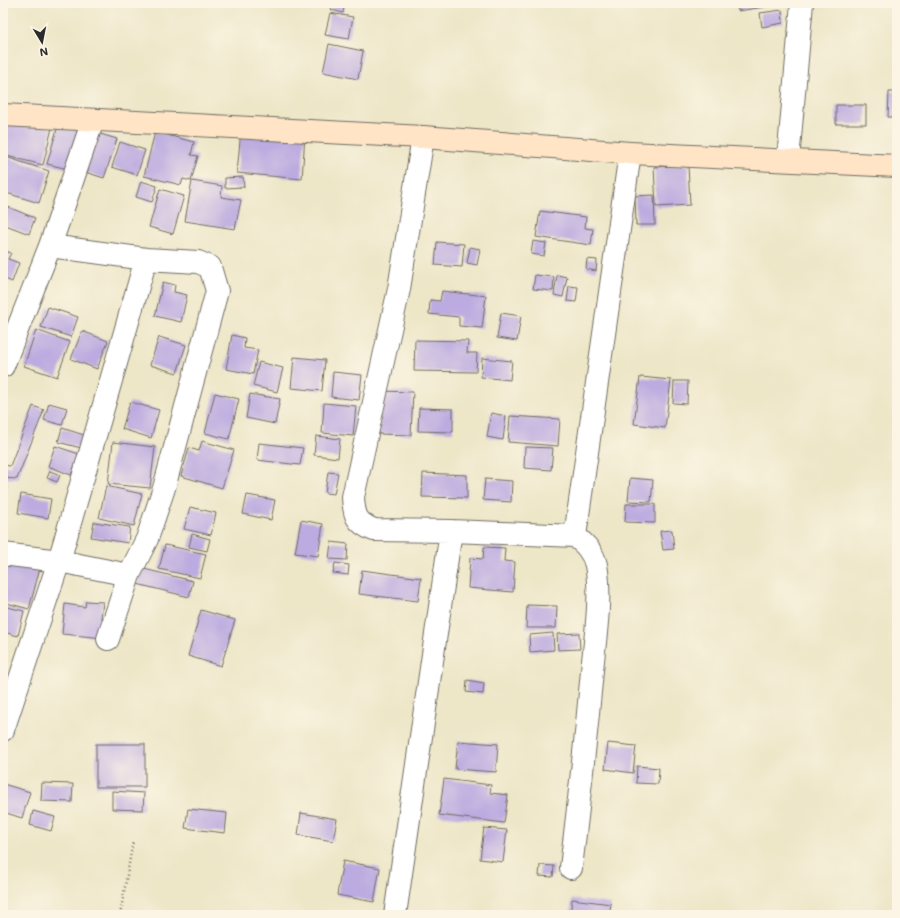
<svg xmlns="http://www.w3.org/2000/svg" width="900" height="918" viewBox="0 0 900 918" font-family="Mali,sans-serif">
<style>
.building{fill:#bcabe0}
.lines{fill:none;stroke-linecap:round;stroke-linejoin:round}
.street-casing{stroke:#6f6c62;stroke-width:24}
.secondary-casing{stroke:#6f6c62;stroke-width:24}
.path{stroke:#6f6c62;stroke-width:2.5;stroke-dasharray:1 3;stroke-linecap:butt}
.street{stroke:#fff;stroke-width:22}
.secondary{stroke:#ffe4c6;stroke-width:22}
</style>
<rect width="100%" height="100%" fill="#fcf5e5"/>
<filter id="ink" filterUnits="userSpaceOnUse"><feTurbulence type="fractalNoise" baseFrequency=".025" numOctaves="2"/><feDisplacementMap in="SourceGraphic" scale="8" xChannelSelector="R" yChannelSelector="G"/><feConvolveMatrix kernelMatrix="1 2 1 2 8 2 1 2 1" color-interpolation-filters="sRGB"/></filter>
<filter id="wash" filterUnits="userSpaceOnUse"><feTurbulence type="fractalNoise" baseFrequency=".012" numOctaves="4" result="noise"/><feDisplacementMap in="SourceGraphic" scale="16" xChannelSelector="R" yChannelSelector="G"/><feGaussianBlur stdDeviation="0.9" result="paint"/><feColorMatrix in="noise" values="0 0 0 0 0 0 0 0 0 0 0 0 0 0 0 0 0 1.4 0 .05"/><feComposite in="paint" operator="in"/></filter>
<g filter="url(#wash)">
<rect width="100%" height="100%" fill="#ede6c7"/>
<g id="blocks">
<path class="building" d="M332,3H345L343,13L331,10Z
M737,3H763L764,7L738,11Z
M782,10L783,23L762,27L760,13Z
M330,13L353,17L349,39L325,35Z
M329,44L363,51L358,79L323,72Z
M889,92H897V117H888Z
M836,105H866V124H836Z
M7,116L52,128L43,165L3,155V130Z
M59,122L80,127L68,169L47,164Z
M241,130L305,135L302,179L237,173Z
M155,132L194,142L191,155L198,156L191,181L183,179L181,185L144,176Z
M97,133L117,139L104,178L85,172Z
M120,142L145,150L137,175L112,167Z
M3,156L49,171L39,203L3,192Z
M688,165L690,205L656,207L654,167Z
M243,177L244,187L225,188V178Z
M141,181L157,186L152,202L136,197Z
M192,181L222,186L221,197L241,200L235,229L185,221Z
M160,189L184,196L173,234L149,227Z
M654,195L655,225H636L635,196Z
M3,205L35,218L29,234L3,224Z
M540,211L586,217L585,228L593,229L591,245L536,237Z
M533,241L546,243L544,256L531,254Z
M437,242L464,244L462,267L435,265Z
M470,247L480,249L477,265L467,263Z
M3,250L11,253L8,259L19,263L12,282L3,278Z
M587,259L597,260L596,271L586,269Z
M535,275L554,277L553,291L533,289Z
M557,275L567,277L563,297L554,295Z
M163,282L175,285L174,292L187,295L181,322L155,316Z
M569,286L578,287L576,302L567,301Z
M442,291L486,296L482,328L459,326V317L429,314L430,300L440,301Z
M48,307L78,317L71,337L41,327Z
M501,313L521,316L517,341L497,338Z
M36,330L70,342L57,377L24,366Z
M82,331L108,341L97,369L71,359Z
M232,335L245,338L244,348L258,350L253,374L226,369Z
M159,337L186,345L177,373L150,365Z
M415,340L468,341L467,353H477L476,372L414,371Z
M294,357L325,360L322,391L291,388Z
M482,358L512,361L510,380L481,377Z
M259,362L283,368L277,392L253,386Z
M333,372L362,375L359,400L331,397Z
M640,377L671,380L665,428L634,424Z
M674,381H688L687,404L673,403Z
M381,391L413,392L411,435L379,434Z
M215,393L239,399L229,439L205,433Z
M250,394L280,399L275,424L246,418Z
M130,402L159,410L151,438L122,429Z
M49,403L67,408L62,425L44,420Z
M324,403L356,406L353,436L322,433Z
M33,406L44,410L17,479L3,478V465L10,466Z
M419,408L453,409V432L418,431Z
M491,413L506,416L503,440L487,437Z
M510,416L560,419L558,446L508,442Z
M62,428L84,435L81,448L58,442Z
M316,436L340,439L338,458L314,455Z
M202,441L234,450L222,488L181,476L189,448L199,451Z
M113,442L155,447L150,488L108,484Z
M259,443L303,448L300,465L257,460Z
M55,446L79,454L71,475L48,466Z
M525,447L553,448L551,470L524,468Z
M50,471L60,475L57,482L47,478Z
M328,472L338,473L334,494L325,493Z
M423,473L467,475V498L422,497Z
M630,478L653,480L651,502L628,501Z
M485,479L512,481L511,502L483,500Z
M3,485L7,486L4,511H3Z
M106,486L142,494L134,526L99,518Z
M21,494L51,499L48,518L18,513Z
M247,495L275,500L271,520L243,514Z
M626,504H655V523L625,522Z
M190,507L216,513L211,535L184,529Z
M301,520L323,524L318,556L295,553Z
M94,522L130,527L128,543L91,537Z
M672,530L674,549L663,550L660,531Z
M192,534L210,539L207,551L189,547Z
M331,542L348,544L347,560L329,559Z
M165,545L206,554L200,578L159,569Z
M484,547L505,548L504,561L515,562L513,592L468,588L470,558L483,559Z
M3,560L40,568L29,609L3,602Z
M335,563L349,565L348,575L333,573Z
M140,568L193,581L189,597L137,584Z
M362,570L421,578L418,601L359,594Z
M86,601L103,602L101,618L106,619L104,638L62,634L65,604L85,607Z
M527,605L557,606L556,628H526Z
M3,606L24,611L18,636L3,632Z
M201,610L235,620L221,666L188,656Z
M553,633L554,650L530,652L529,635Z
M579,633L580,649L558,650L557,634Z
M467,680L484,683L483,694L466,692Z
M458,741L498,744L496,772L455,769Z
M608,743L636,746L633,773L605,769Z
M96,744H145V787H96Z
M637,766L659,768L658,784L636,783Z
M444,779L491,785L490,793L508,795L504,823L439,815Z
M42,783L73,784L72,802L41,801Z
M3,784L30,792L22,818L3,812Z
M112,791L144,793L143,810L112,809Z
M188,809L227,813L225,833L185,828Z
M33,811L55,817L51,831L30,825Z
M301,813L337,819L333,841L298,835Z
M484,828L507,830L503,862L480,859Z
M343,861L380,868L374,902L337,895Z
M540,865L554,866L553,877L539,876Z
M572,899L611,904L609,915H570Z"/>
</g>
</g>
<g filter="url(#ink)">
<use href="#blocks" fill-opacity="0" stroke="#6f6c62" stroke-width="1"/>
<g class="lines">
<defs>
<path id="street" d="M423,137L399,289L353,497C354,515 356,523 374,530L451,531L575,536C585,544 593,552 596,565C602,597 595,638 592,671C586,737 579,802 571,868
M788,160L802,3
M50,246L146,259L198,262L210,267L217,291L164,488L147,539L129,575L108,639
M3,366L50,246L93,120
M575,536L630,153
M3,554L59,561L129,575
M3,730L59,561L146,259
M395,915L451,531"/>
<path id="secondary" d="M3,115L423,137L630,153L897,166"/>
</defs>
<use href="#street" class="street-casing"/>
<use href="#secondary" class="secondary-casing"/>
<path class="path" d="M120,915L133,841"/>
<use href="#street" class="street"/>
<use href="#secondary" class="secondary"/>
</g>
</g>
<rect width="900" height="918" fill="none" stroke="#fcf5e5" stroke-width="16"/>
<g transform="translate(42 42) rotate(170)" stroke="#fcf5e5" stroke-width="3" paint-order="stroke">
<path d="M0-3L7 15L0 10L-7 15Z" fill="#2b2b2b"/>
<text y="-6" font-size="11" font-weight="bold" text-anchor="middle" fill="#2b2b2b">N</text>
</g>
</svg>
